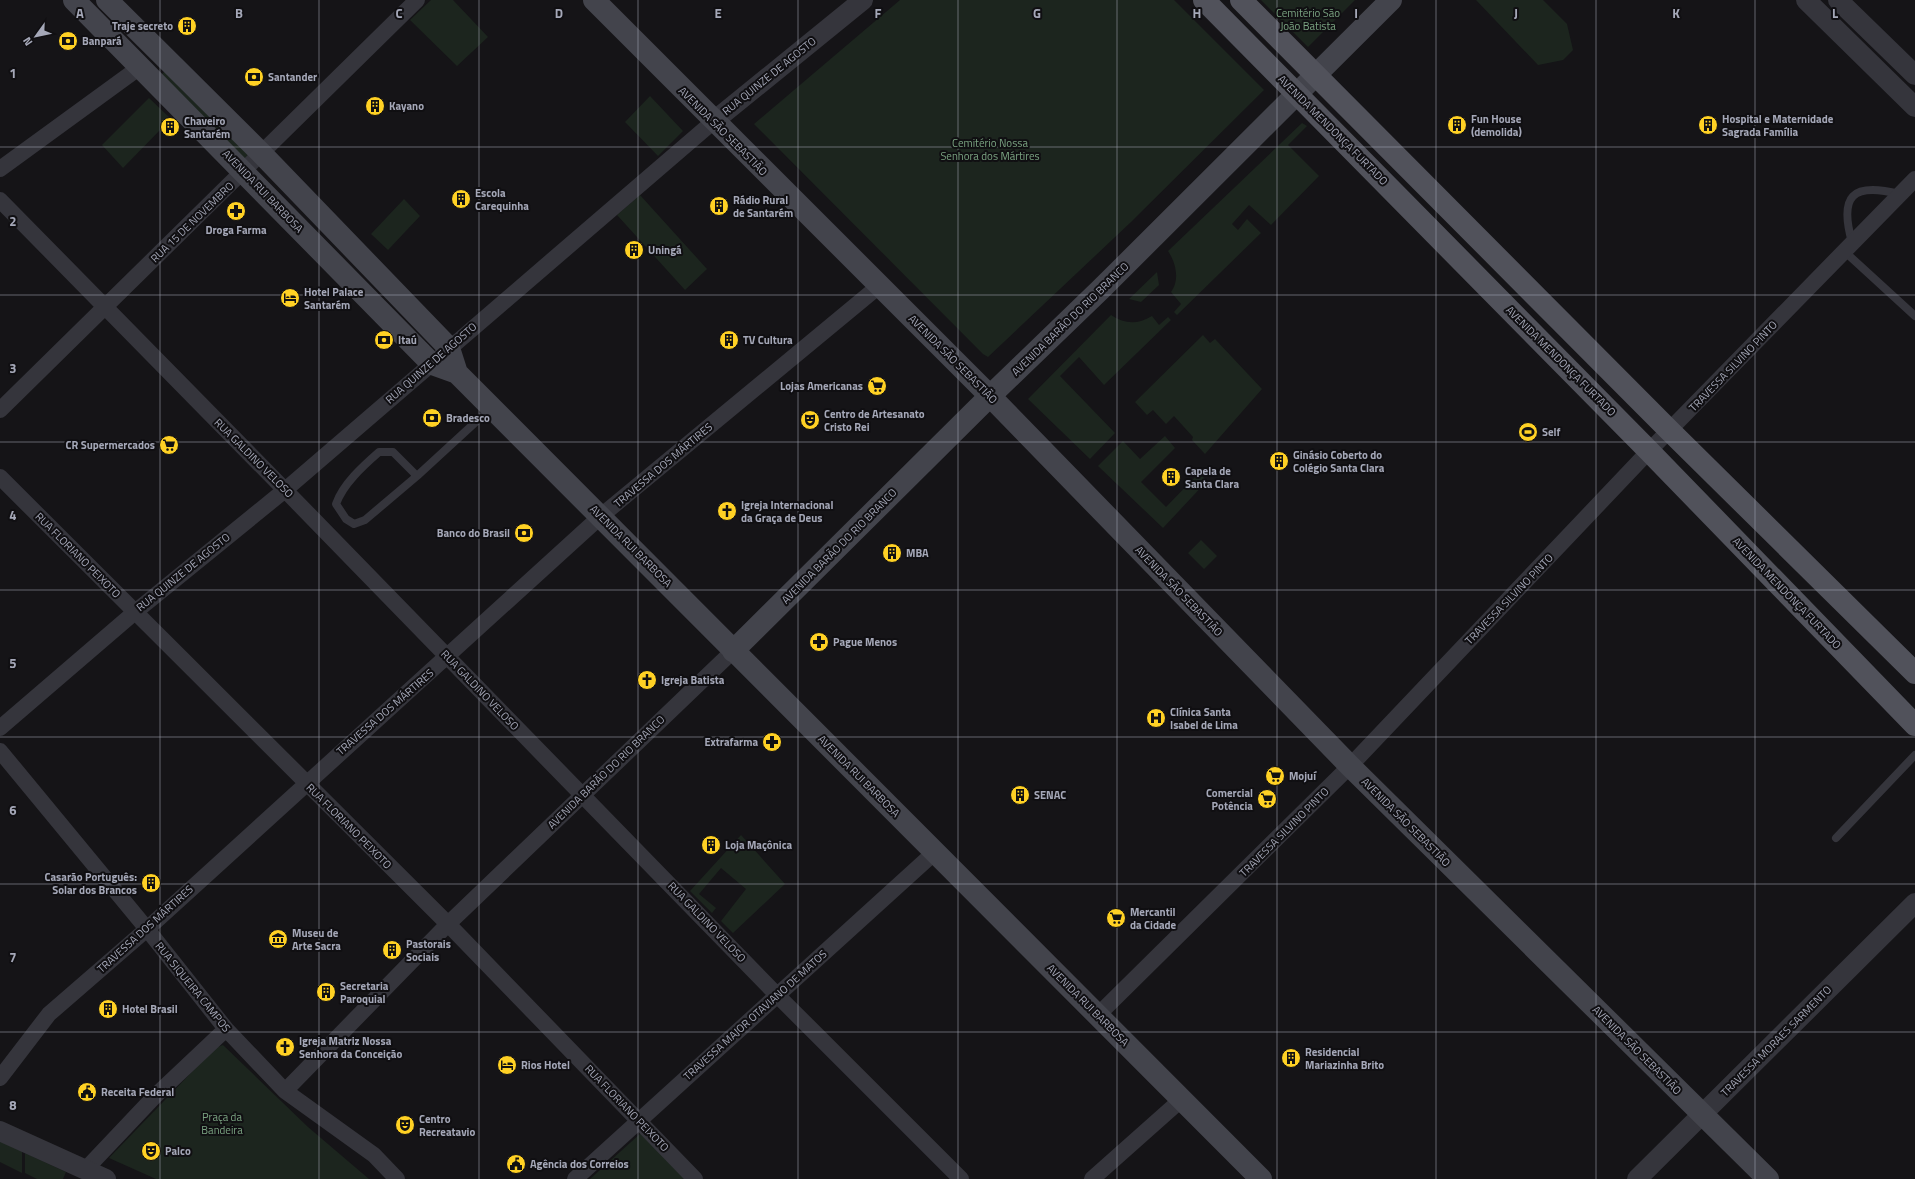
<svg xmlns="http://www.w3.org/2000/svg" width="1915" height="1179" viewBox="0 0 1915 1179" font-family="'Titillium Web',sans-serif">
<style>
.green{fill:#1c251e}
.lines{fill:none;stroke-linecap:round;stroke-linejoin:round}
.service{stroke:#35353c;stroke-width:8}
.minor{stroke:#35353c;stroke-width:16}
.tertiary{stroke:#35353c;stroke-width:20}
.secondary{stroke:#43444c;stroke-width:22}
.primary{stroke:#51525b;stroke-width:22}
.grid{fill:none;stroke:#a5a8b8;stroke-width:1;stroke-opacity:0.55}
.labels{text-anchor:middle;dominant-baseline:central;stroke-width:4;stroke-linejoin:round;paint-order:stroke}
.park-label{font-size:11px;fill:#7ba482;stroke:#100f12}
.poi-label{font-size:11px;font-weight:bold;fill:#a5a8b8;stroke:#100f12;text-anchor:start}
.street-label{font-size:11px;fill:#a5a8b8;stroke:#100f12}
.grid-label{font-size:13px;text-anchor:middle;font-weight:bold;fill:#a5a8b8;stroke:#100f12;stroke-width:4;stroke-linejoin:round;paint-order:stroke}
</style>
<rect width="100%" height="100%" fill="#151417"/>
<path class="green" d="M431,0H453L488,37L457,66L410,20Z
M900,0H1174L1264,90L1131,222L988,357L983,354L754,124Z
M1261,0H1355L1308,47Z
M1476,0H1543L1567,24L1573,50L1563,60L1538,65Z
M167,69L252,153L243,161L159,77Z
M650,96L683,131L658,156L625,122Z
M149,98L169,117L161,126L162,128L161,129L123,168L102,145Z
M1302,123L1307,126L1288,145L1319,176L1271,225L1249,205L1232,224L1238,230L1247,219L1261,233L1177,315L1174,312L1181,304L1171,292C1180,280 1176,263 1168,251Z
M640,195L707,269L685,290L617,215Z
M404,199L420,216L388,250L371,234Z
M1157,272L1159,285L1141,302L1129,299Z
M1111,315C1125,324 1137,325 1152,316L1159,325L1168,317L1171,320L1104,385L1079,357L1060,376L1115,433L1090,459L1028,399Z
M1203,335L1210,343L1215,339L1262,389L1205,454L1192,440L1193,437L1174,416L1166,424L1153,410L1147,415L1135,402Z
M1165,436L1175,448L1141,482L1166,507L1199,473L1207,481L1163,528L1098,466L1123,441L1140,459Z
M1201,540L1217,556L1204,569L1188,553Z
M741,835L785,884L733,933L721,921L746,889L721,868L699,894L716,908L712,913L690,891Z
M223,1045L308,1127L369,1179H156L109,1158L215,1048Z
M641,1133L685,1179H590Z
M0,1141L22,1151V1173L0,1162Z
M25,1153L66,1172L63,1179H37L25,1173Z"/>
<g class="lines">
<path class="service" d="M1852,242C1839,196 1852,182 1899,194
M1844,251L1915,316
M417,476L393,452H379C363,466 343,484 336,504L346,519L354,524L365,520L417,476L491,408
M1836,838L1915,755"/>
<path class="minor" d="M0,169L140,67
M0,200L285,490L777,995L961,1179
M0,410L417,0
M0,477L448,924L695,1179
M0,728L135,612L285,490L714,121
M0,751L147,929L226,1029L285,1091L374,1155L397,1179
M1098,1015L1350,766L1649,451L1915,179
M0,1078L49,1014L147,929L601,516L879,286
M285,1091L448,924L733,651
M85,1170L155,1096L226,1029
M575,1179L935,852
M1092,1179L1182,1099"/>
<path class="tertiary" d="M1806,0L1915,107
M1838,0L1915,75
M714,121L863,0
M0,1131L106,1179
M1637,1179L1915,903"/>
<path class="secondary" d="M74,0L432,364L457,373L1261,1179
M107,0L261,153L449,348L457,373
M594,0L990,396L1350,766L1768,1179
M733,651L990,396L1101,289L1391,0"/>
<path class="primary" d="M1204,0L1649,451L1915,725
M1241,0L1670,431L1915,673"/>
</g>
<path class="grid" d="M160,0V1179M319,0V1179M479,0V1179M638,0V1179M798,0V1179M958,0V1179M1117,0V1179M1277,0V1179M1436,0V1179M1596,0V1179M1755,0V1179M0,147H1915M0,295H1915M0,442H1915M0,590H1915M0,737H1915M0,884H1915M0,1032H1915"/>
<defs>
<symbol id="building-disc" viewBox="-11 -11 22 22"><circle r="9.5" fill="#ffd124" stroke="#100f12"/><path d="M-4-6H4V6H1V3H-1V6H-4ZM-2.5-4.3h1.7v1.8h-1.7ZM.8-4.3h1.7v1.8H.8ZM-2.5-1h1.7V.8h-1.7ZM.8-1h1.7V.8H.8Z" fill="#111"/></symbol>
<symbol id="bank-disc" viewBox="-11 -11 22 22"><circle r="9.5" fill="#ffd124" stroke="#100f12"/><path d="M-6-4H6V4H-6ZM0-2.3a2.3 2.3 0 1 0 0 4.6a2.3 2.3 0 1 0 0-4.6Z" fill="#111"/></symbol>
<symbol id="pharmacy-disc" viewBox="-11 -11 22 22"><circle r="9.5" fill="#ffd124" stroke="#100f12"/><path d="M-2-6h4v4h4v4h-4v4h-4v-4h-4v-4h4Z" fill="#111"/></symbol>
<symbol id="hotel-disc" viewBox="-11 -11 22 22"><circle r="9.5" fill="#ffd124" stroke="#100f12"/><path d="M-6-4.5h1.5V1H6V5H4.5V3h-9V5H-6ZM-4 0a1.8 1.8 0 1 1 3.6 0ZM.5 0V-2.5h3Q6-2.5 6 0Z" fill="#111"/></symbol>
<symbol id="supermarket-disc" viewBox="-11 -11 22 22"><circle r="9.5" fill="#ffd124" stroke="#100f12"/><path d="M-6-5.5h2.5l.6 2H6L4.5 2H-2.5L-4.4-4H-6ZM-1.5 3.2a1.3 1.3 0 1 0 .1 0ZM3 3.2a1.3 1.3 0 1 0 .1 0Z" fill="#111"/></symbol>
<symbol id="theatre-disc" viewBox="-11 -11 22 22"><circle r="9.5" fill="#ffd124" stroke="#100f12"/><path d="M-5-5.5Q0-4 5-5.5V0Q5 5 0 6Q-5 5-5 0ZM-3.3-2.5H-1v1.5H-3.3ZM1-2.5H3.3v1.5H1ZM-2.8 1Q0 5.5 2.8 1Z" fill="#111"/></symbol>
<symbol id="stadium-disc" viewBox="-11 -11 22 22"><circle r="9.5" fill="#ffd124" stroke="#100f12"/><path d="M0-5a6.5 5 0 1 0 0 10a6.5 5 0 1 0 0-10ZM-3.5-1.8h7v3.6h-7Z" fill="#111"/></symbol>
<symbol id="church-disc" viewBox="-11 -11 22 22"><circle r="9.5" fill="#ffd124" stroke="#100f12"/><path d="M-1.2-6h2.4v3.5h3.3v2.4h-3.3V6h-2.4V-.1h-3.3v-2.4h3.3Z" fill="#111"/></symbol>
<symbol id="hospital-disc" viewBox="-11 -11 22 22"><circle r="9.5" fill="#ffd124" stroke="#100f12"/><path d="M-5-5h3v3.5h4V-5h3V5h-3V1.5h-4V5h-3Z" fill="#111"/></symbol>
<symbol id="museum-disc" viewBox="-11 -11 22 22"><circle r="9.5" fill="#ffd124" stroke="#100f12"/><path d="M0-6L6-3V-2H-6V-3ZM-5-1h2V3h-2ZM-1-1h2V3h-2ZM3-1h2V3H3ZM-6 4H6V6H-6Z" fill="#111"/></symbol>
<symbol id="civic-disc" viewBox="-11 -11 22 22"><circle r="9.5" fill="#ffd124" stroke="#100f12"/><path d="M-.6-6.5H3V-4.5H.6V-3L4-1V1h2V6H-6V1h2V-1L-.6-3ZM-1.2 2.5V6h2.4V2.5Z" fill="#111"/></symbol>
</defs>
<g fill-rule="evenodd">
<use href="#building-disc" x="176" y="15" width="22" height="22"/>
<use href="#bank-disc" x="57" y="30" width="22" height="22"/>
<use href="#bank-disc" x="243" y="66" width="22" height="22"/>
<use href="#building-disc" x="364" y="95" width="22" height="22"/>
<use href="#building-disc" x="1446" y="114" width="22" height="22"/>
<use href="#building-disc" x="1697" y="114" width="22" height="22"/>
<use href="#building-disc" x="159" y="116" width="22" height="22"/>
<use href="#building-disc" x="450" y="188" width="22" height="22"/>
<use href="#building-disc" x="708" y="195" width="22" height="22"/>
<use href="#pharmacy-disc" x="225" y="200" width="22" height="22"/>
<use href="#building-disc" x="623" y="239" width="22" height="22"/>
<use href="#hotel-disc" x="279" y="287" width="22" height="22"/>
<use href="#bank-disc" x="373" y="329" width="22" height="22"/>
<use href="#building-disc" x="718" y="329" width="22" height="22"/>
<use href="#supermarket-disc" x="866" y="375" width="22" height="22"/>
<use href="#bank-disc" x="421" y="407" width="22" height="22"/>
<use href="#theatre-disc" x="799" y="409" width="22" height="22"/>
<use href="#stadium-disc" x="1517" y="421" width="22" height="22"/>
<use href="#supermarket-disc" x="158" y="434" width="22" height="22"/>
<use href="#building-disc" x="1268" y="450" width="22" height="22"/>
<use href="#building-disc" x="1160" y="466" width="22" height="22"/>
<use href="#church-disc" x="716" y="500" width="22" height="22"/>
<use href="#bank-disc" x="513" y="522" width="22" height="22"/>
<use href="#building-disc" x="881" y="542" width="22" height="22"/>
<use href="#pharmacy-disc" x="808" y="631" width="22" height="22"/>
<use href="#church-disc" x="636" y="669" width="22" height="22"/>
<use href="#hospital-disc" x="1145" y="707" width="22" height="22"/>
<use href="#pharmacy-disc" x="761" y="731" width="22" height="22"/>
<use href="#supermarket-disc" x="1264" y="765" width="22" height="22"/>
<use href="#building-disc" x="1009" y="784" width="22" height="22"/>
<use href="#supermarket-disc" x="1256" y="788" width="22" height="22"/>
<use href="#building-disc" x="700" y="834" width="22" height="22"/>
<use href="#building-disc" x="140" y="872" width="22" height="22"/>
<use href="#supermarket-disc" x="1105" y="907" width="22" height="22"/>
<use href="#museum-disc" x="267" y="928" width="22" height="22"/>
<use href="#building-disc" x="381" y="939" width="22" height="22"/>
<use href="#building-disc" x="315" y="981" width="22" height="22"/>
<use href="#building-disc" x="97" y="998" width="22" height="22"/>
<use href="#church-disc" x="274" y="1036" width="22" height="22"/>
<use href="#building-disc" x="1280" y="1047" width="22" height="22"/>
<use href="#hotel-disc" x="496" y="1054" width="22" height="22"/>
<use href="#civic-disc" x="76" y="1081" width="22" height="22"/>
<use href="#theatre-disc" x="394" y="1114" width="22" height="22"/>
<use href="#theatre-disc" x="140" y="1140" width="22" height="22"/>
<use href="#civic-disc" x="505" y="1153" width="22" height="22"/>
</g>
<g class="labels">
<g class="park-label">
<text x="1308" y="13">Cemitério São<tspan x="1308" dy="13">João Batista</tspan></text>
<text x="990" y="143">Cemitério Nossa<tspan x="990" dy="13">Senhora dos Mártires</tspan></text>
<text x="222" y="1117">Praça da<tspan x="222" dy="13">Bandeira</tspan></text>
</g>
<g class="poi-label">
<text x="173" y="26" text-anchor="end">Traje secreto</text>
<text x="82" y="41">Banpará</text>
<text x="268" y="77">Santander</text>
<text x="389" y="106">Kayano</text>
<text x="1471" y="119">Fun House<tspan x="1471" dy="13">(demolida)</tspan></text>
<text x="1722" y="119">Hospital e Maternidade<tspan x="1722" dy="13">Sagrada Família</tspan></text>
<text x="184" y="121">Chaveiro<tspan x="184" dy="13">Santarém</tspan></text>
<text x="475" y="193">Escola<tspan x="475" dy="13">Carequinha</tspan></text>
<text x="733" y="200">Rádio Rural<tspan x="733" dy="13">de Santarém</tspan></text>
<text x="236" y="230" text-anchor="middle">Droga Farma</text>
<text x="648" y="250">Uningá</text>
<text x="304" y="292">Hotel Palace<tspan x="304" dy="13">Santarém</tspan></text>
<text x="398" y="340">Itaú</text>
<text x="743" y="340">TV Cultura</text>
<text x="863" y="386" text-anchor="end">Lojas Americanas</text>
<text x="824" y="414">Centro de Artesanato<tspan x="824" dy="13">Cristo Rei</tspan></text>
<text x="446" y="418">Bradesco</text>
<text x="1542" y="432">Self</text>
<text x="155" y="445" text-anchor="end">CR Supermercados</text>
<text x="1293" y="455">Ginásio Coberto do<tspan x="1293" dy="13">Colégio Santa Clara</tspan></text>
<text x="1185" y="471">Capela de<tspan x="1185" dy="13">Santa Clara</tspan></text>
<text x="741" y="505">Igreja Internacional<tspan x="741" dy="13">da Graça de Deus</tspan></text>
<text x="510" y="533" text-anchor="end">Banco do Brasil</text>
<text x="906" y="553">MBA</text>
<text x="833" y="642">Pague Menos</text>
<text x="661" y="680">Igreja Batista</text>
<text x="1170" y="712">Clínica Santa<tspan x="1170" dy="13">Isabel de Lima</tspan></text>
<text x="758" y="742" text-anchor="end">Extrafarma</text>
<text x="1289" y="776">Mojuí</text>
<text x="1253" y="793" text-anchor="end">Comercial<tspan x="1253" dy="13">Potência</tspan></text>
<text x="1034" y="795">SENAC</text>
<text x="725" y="845">Loja Maçônica</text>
<text x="137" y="877" text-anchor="end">Casarão Português:<tspan x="137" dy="13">Solar dos Brancos</tspan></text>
<text x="1130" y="912">Mercantil<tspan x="1130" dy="13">da Cidade</tspan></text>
<text x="292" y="933">Museu de<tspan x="292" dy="13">Arte Sacra</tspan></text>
<text x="406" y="944">Pastorais<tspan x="406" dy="13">Sociais</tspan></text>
<text x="340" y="986">Secretaria<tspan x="340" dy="13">Paroquial</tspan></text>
<text x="122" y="1009">Hotel Brasil</text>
<text x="299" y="1041">Igreja Matriz Nossa<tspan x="299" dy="13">Senhora da Conceição</tspan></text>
<text x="1305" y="1052">Residencial<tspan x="1305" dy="13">Mariazinha Brito</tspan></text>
<text x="521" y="1065">Rios Hotel</text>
<text x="101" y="1092">Receita Federal</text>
<text x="419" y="1119">Centro<tspan x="419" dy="13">Recreatavio</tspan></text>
<text x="165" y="1151">Palco</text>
<text x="530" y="1164">Agência dos Correios</text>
</g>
<g class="street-label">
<text transform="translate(769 76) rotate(-39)">RUA QUINZE DE AGOSTO</text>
<text transform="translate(1333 130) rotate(45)">AVENIDA MENDONÇA FURTADO</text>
<text transform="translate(723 131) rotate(45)">AVENIDA SÃO SEBASTIÃO</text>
<text transform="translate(263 191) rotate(46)">AVENIDA RUI BARBOSA</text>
<text transform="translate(192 222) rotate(-44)">RUA 15 DE NOVEMBRO</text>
<text transform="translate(1070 319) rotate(-44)">AVENIDA BARÃO DO RIO BRANCO</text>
<text transform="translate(953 359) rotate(45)">AVENIDA SÃO SEBASTIÃO</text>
<text transform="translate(1561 361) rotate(45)">AVENIDA MENDONÇA FURTADO</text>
<text transform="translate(431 363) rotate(-41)">RUA QUINZE DE AGOSTO</text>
<text transform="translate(1733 366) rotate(-46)">TRAVESSA SILVINO PINTO</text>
<text transform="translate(254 458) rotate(45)">RUA GALDINO VELOSO</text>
<text transform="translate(663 465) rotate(-40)">TRAVESSA DOS MÁRTIRES</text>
<text transform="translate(631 546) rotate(45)">AVENIDA RUI BARBOSA</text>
<text transform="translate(839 546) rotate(-45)">AVENIDA BARÃO DO RIO BRANCO</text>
<text transform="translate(78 555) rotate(45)">RUA FLORIANO PEIXOTO</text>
<text transform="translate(183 572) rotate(-39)">RUA QUINZE DE AGOSTO</text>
<text transform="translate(1179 591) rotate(46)">AVENIDA SÃO SEBASTIÃO</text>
<text transform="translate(1787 593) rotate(46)">AVENIDA MENDONÇA FURTADO</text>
<text transform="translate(1509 599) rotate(-46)">TRAVESSA SILVINO PINTO</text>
<text transform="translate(480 690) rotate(46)">RUA GALDINO VELOSO</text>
<text transform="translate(385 712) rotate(-41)">TRAVESSA DOS MÁRTIRES</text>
<text transform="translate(606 772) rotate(-44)">AVENIDA BARÃO DO RIO BRANCO</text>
<text transform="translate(859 776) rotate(45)">AVENIDA RUI BARBOSA</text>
<text transform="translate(1406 822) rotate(45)">AVENIDA SÃO SEBASTIÃO</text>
<text transform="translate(349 826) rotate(45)">RUA FLORIANO PEIXOTO</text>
<text transform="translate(1284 832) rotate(-45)">TRAVESSA SILVINO PINTO</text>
<text transform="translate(707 922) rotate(46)">RUA GALDINO VELOSO</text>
<text transform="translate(145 929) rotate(-42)">TRAVESSA DOS MÁRTIRES</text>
<text transform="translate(193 987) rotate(51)">RUA SIQUEIRA CAMPOS</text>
<text transform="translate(1088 1005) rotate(45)">AVENIDA RUI BARBOSA</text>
<text transform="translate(755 1015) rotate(-42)">TRAVESSA MAJOR OTAVIANO DE MATOS</text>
<text transform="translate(1776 1041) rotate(-45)">TRAVESSA MORAES SARMENTO</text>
<text transform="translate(1637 1050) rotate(45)">AVENIDA SÃO SEBASTIÃO</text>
<text transform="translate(627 1108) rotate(46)">RUA FLORIANO PEIXOTO</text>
</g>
</g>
<g class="grid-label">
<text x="80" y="18">A</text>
<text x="239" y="18">B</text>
<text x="399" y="18">C</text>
<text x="559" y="18">D</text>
<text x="718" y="18">E</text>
<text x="878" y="18">F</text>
<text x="1037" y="18">G</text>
<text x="1197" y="18">H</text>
<text x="1356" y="18">I</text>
<text x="1516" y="18">J</text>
<text x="1676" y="18">K</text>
<text x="1835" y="18">L</text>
<text x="13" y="78">1</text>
<text x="13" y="226">2</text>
<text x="13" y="373">3</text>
<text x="13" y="520">4</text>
<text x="13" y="668">5</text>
<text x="13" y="815">6</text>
<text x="13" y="962">7</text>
<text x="13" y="1110">8</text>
</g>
<g transform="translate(36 36) rotate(237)" stroke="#100f12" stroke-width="3" paint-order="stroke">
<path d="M0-3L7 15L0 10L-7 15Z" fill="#a5a8b8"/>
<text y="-6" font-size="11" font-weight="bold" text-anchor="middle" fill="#a5a8b8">N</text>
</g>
</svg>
